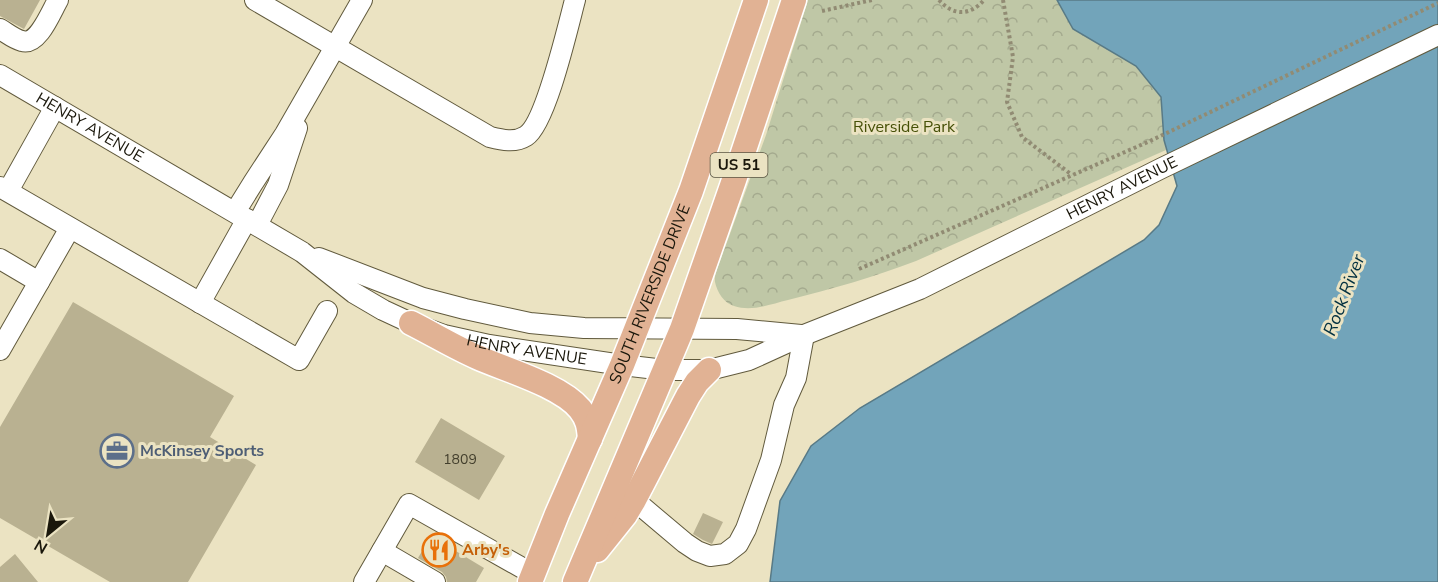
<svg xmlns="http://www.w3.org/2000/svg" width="1438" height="582" viewBox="0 0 1438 582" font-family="'Nunito Sans',sans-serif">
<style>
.park{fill:url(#park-crowns)}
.water{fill:#72a4ba;stroke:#587a86;stroke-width:1.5}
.building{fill:#b9b191}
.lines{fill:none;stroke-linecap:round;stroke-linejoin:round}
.minor-casing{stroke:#615a3d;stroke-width:22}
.major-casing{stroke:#fff;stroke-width:27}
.path{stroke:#918b73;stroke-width:4;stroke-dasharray:3 3;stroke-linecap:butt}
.minor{stroke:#fff;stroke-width:20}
.major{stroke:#e1b294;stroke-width:24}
.labels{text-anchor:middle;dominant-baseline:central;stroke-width:6;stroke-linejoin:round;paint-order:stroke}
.number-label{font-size:14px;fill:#423e2c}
.shield{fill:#ebe3c2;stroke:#595442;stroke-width:1.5}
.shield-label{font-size:15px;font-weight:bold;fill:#1a170b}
.street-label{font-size:16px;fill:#1a170b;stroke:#ebe3c2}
.park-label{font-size:16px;fill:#465007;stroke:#ebe3c2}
.service-label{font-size:16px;font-weight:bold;fill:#4e5e75;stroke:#ebe3c2;text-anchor:start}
.food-label{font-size:16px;font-weight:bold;fill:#c56008;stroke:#ebe3c2;text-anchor:start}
.water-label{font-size:18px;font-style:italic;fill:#023040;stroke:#ebe3c2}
</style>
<defs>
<pattern id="park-crowns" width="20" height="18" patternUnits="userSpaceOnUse" patternTransform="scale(1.5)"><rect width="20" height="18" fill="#bfc7a6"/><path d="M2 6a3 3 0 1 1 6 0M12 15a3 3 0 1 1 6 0" fill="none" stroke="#a4aa8e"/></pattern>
</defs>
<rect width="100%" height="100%" fill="#ebe3c2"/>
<path class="park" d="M808,0H1057L1073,29L1136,66L1161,97L1166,150L916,261C874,277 832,289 788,300C771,304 752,312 734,306C724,303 717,292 715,282C714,277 717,269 719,264L766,135Z"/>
<path class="water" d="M1057,0H1438V582H770L780,501L811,446L860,408L1144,240L1159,225L1177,186L1164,140L1161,97L1136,66L1073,29Z"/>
<path class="building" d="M0,0H40L24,29L0,16Z
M73,302L234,396L210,437L256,465L188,582H110L0,518V427Z
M441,418L505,456L479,500L415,462Z
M703,513L723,522L712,544L703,540L693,534Z
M431,536L484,568L476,582H447L446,577L442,572L418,558Z
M15,554L38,582H0V567Z"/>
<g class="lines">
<defs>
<g id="minor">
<path d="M255,0L490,137C502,140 515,143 526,136C546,123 568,26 575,0"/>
<path d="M0,29C7,33 14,39 22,41C38,46 51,12 58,0"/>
<path id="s1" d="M0,75L302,252L354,293L383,310L411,323L444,335L489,345L622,365L665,370H709L749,360L804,335L920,289L1162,168L1438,35"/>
<path d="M0,187L299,360L327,311"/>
<path d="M8,191L55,107"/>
<path d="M235,212L253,183L285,134L362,0"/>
<path d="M257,225L278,185L297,128"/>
<path d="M319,258L423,298L465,309L530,323L584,328L737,329L801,335"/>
<path d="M0,259L39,282"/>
<path d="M200,303L247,219"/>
<path d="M0,350L70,228"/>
<path d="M634,500L685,543L697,551L710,556L725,554L738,544L746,529L771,460L784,405L796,378L804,335"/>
<path d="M382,551L435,582"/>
<path d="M364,582L409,504L533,574"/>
</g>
<g id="major">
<path d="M411,323C433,334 454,347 477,357C506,370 560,385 580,409C588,419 589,427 590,439"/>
<path d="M597,550L625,515L634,500L688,396L697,382L709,370"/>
<path id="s2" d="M530,582L557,514L622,365L691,191L756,0"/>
<path d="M575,582L682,329L734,180L794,0"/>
</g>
</defs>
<use href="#minor" class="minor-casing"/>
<use href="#major" class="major-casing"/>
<path class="path" d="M939,0C953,16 970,16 984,0
M1003,0L1013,57L1007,102L1022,137L1072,175
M822,11L872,0
M859,269L1150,141L1438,3"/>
<use href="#minor" class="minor"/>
<use href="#major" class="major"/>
</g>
<defs>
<symbol id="office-ring" viewBox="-11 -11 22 22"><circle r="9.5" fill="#ebe3c2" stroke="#5c6f8a" stroke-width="1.5"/><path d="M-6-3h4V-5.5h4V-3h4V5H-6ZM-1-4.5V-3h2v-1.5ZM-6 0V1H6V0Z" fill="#5c6f8a"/></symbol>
<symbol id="restaurant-ring" viewBox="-11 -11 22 22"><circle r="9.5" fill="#ebe3c2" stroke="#e8710a" stroke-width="1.5"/><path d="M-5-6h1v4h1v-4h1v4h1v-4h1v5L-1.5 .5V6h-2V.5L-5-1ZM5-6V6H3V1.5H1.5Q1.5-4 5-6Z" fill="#e8710a"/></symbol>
</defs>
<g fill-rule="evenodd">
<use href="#office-ring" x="98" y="432" width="38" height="38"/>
<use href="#restaurant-ring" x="420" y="531" width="38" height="38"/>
</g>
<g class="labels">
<g class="number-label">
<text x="460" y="459">1809</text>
</g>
<rect class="shield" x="710.5" y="153" width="57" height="24" rx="4.5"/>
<g class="shield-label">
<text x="739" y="165">US 51</text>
</g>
<g class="street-label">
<text stroke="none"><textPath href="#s1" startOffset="104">HENRY AVENUE</textPath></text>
<text stroke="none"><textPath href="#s1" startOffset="1236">HENRY AVENUE</textPath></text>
<text stroke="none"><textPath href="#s2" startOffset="312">SOUTH RIVERSIDE DRIVE</textPath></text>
<text stroke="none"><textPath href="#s1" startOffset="600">HENRY AVENUE</textPath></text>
</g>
<g class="park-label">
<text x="904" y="127">Riverside Park</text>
</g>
<g class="service-label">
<text x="140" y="451">McKinsey Sports</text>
</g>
<g class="food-label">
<text x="462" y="550">Arby's</text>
</g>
<g class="water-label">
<text transform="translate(1344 295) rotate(-69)">Rock River</text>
</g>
</g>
<g transform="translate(48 534) rotate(210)" stroke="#ebe3c2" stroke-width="4.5" paint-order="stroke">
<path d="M0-4.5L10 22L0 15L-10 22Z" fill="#1a170b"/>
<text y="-9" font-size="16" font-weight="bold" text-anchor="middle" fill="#1a170b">N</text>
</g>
</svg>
